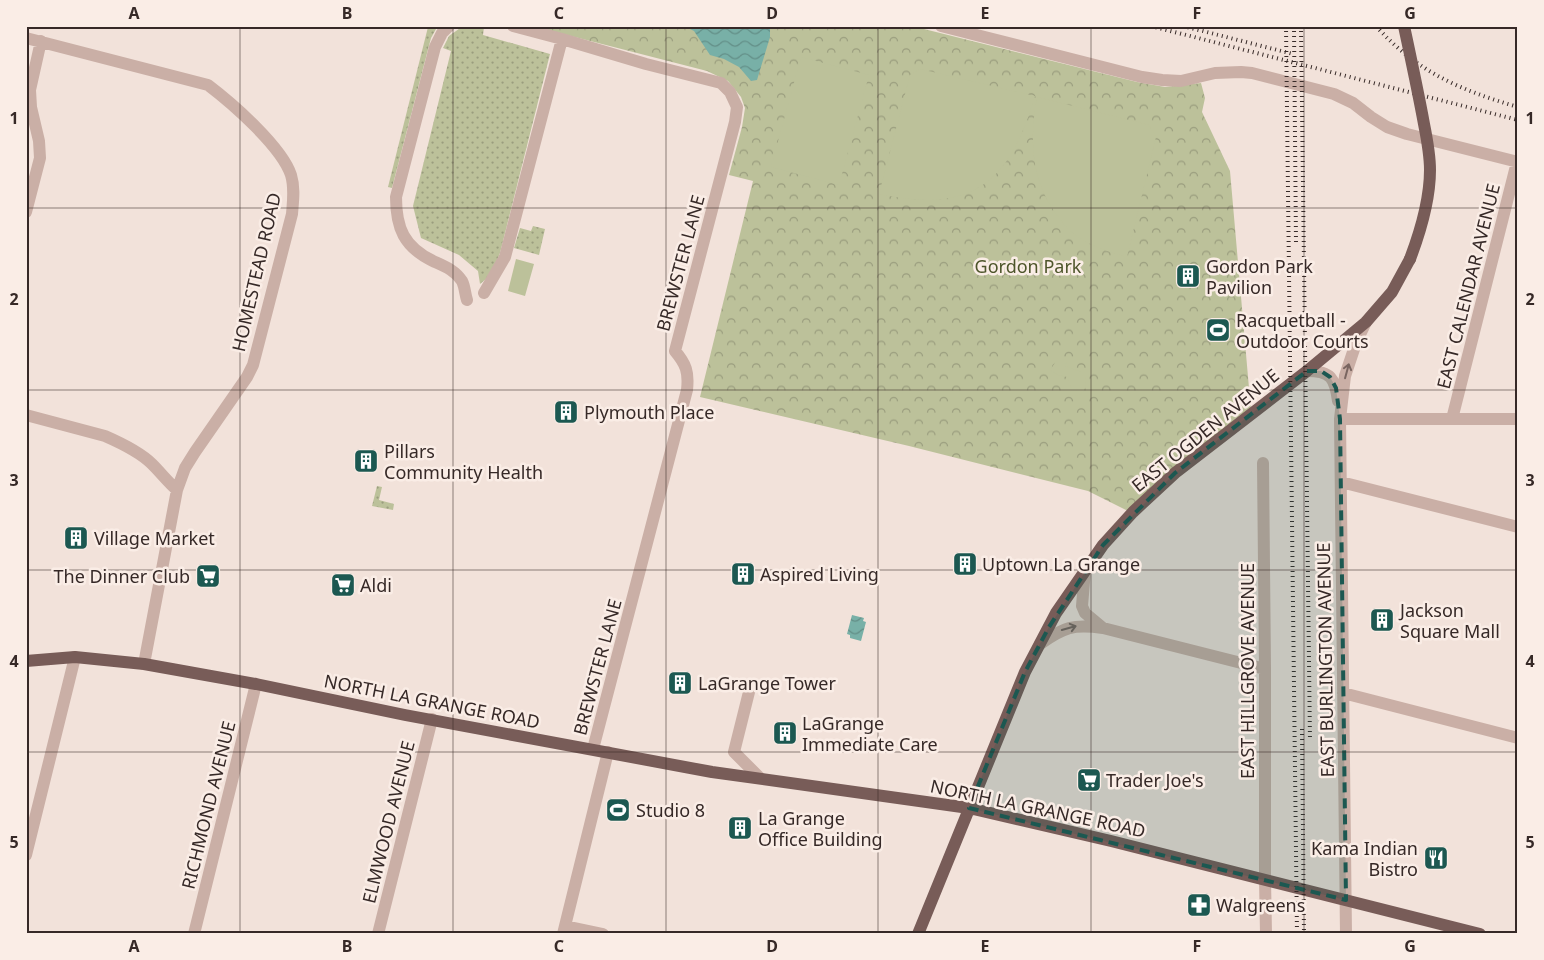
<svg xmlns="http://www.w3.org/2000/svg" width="1544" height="960" viewBox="0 0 1544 960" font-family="'Noto Sans',sans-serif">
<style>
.grass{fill:url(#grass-dots)}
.park{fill:url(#park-crowns)}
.pitch{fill:#bcc19a}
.water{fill:url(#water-waves)}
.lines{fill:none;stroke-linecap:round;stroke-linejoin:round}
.minor{stroke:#caafa6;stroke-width:12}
.tertiary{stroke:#caafa6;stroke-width:12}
.primary{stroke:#785c58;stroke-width:12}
.rail{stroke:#362927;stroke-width:4;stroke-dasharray:1 4;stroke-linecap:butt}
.primary-bridge{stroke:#785c58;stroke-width:12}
.oneway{stroke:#796560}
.marked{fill:#1c5851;fill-opacity:0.2;stroke:#1c5851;stroke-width:4;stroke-dasharray:10 6;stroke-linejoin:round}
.grid{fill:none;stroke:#362927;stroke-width:1;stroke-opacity:0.55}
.labels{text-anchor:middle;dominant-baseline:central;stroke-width:5;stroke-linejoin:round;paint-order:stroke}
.street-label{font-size:18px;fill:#362927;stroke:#faede6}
.park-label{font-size:18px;fill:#4d552a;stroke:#faede6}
.poi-label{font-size:18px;fill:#362927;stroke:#faede6;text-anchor:start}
.neatline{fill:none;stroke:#362927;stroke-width:2}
.grid-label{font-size:16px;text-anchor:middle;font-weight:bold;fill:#362927}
</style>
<defs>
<pattern id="grass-dots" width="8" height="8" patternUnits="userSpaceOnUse" patternTransform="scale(1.25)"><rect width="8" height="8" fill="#bcc19a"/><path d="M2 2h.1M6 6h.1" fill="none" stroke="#9a9d7e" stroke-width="1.8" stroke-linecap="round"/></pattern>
<pattern id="park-crowns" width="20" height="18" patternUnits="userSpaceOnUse" patternTransform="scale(1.25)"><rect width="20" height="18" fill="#bcc19a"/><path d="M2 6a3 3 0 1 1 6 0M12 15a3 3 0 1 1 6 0" fill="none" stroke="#9a9d7e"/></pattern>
<pattern id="water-waves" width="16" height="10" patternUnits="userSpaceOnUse" patternTransform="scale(1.25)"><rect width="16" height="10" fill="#78b0a7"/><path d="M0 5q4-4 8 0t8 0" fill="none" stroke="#638f88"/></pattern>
</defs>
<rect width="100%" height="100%" fill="#f2e2da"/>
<path class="grass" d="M463,26H481L484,27L483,35L550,54L500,253L492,274L480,284L478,271L459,255L421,238L413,206L451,51L443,48L449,36Z
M428,27L436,29L431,38L392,188L388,187Z
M533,226L545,229L539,255L514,248L520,228L531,231Z
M377,486L382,487L379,500L394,504L393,510L372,506Z"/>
<path class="park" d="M532,26H912L1137,82L1165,87L1201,83L1205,98L1202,112L1230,171L1251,411L1130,512L1088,491L909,446L700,397L753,181L729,175L742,127L745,108L741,97L728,81L707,71Z"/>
<path class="pitch" d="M801,57L869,75L839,185L771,167Z
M920,69L1035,96C1009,184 972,214 879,194L910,75Z
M1037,97L1149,125L1156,137L1127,257C1109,252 1092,247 1077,236C1067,229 1059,219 1052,208C1030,174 1030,135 1037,97Z
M516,259L534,264L525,296L508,291Z
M1059,357L1067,361L1065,366L1081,372L1085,376C1087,385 1086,391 1078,396L1072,395V389L1067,377L1058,375L1050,370Z"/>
<path class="water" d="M684,26H770V37L757,80L751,81L739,67L724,59L710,55L694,31Z
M852,615L864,618L863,621L866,622L861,641L850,638V635L847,634Z"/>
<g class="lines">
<path class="minor" d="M449,26L442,33L435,47L396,197C396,228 404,247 433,261C444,266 455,270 462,281C465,287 465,294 467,300
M513,26L562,39L646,64L721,83L730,92L737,107L735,122L675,351C686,364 689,372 687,390L593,749
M941,26L1142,77L1162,80L1181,81L1215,73L1241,72L1252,73L1334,94L1353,103L1371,117L1387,127L1407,134L1518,162
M26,38L208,85C233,104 282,147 291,175C295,188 293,201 292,214L253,365L247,377L195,452L185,468L177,490L144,664
M26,212L40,158L39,141L31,107L30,90L41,41
M484,293L505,257L562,39
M1307,371C1331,371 1335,378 1338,401
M26,415L105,436C121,443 140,452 152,464C161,473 168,482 177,490
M1340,419H1518
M1452,419L1517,162
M1263,463L1265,669V879
M1341,482L1518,527
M1085,570L1082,606L1085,613L1103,628
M1040,644C1064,627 1073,624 1103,628L1265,669
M750,688L734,752L760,778
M1343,693L1518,738
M26,855L75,657
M565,926L603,934
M194,934L256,684
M378,934L432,719
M563,934L608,752
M1346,934L1340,419L1345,376L1356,343L1366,322"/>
<path class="tertiary" d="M1265,879L1266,934"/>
<path class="primary" d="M26,661L75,657L144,664L256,684L405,715L712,772L969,808L1111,841L1480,934
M918,934L1025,672L1056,613L1103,545L1133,512L1175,473L1307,371L1366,322L1392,292L1410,259"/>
<path class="rail" d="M1151,26L1518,120
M1183,26L1293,54
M1286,26L1297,934
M1294,26L1296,244
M1301,26L1310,741
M1376,26C1417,72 1460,90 1518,107
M1302,729L1304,934"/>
<path class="primary-bridge" d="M1404,26C1411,59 1418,91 1424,124C1427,139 1430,154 1430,170C1430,200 1421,230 1410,259"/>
</g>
<defs><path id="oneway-shaft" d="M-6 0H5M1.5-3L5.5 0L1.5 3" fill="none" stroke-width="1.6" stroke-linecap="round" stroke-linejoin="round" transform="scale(1.25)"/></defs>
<g class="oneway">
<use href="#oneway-shaft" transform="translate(1347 371) rotate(-75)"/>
<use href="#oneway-shaft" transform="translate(1069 628) rotate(-16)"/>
</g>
<path class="marked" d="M1307,371H1321L1330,377L1336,388L1340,419L1346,900L969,808L1025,672L1049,627L1103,545L1175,473Z"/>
<path class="grid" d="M240,26V934M453,26V934M666,26V934M878,26V934M1091,26V934M1304,26V934M26,208H1518M26,390H1518M26,570H1518M26,752H1518"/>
<defs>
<symbol id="building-square" viewBox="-11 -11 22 22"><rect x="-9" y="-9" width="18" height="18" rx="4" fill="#1c5851" stroke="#faede6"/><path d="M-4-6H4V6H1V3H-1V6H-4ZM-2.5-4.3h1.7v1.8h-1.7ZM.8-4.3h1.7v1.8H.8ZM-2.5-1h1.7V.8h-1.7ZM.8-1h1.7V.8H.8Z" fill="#fff"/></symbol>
<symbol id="stadium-square" viewBox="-11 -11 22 22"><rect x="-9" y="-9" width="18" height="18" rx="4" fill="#1c5851" stroke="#faede6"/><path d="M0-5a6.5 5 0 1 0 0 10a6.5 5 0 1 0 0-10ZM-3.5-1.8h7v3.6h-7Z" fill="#fff"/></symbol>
<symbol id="supermarket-square" viewBox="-11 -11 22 22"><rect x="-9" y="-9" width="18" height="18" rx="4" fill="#1c5851" stroke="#faede6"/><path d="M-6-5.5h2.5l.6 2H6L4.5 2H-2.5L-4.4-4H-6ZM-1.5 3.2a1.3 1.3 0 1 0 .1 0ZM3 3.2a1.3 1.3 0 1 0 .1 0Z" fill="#fff"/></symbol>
<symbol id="restaurant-square" viewBox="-11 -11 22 22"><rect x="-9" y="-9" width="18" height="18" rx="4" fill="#1c5851" stroke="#faede6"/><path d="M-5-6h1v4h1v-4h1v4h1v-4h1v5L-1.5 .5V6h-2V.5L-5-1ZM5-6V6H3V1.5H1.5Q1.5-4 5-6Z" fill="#fff"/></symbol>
<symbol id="pharmacy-square" viewBox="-11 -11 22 22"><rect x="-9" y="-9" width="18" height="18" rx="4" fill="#1c5851" stroke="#faede6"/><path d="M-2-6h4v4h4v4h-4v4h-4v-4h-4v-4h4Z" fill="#fff"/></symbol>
</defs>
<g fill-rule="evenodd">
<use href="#building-square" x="1174" y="262" width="28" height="28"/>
<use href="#stadium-square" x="1204" y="316" width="28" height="28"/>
<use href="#building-square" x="552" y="398" width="28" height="28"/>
<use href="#building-square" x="352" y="447" width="28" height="28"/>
<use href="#building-square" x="62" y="524" width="28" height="28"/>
<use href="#building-square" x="951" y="550" width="28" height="28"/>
<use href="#building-square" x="729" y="560" width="28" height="28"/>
<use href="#supermarket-square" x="194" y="562" width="28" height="28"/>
<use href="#supermarket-square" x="329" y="571" width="28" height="28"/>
<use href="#building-square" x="1368" y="606" width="28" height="28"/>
<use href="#building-square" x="666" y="669" width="28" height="28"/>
<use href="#building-square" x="771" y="719" width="28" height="28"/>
<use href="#supermarket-square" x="1075" y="766" width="28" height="28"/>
<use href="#stadium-square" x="604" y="796" width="28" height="28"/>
<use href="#building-square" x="726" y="814" width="28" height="28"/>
<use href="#restaurant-square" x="1422" y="844" width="28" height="28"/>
<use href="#pharmacy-square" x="1185" y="891" width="28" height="28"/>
</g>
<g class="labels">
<g class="street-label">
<text transform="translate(680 263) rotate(-75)">BREWSTER LANE</text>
<text transform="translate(256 272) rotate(-77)">HOMESTEAD ROAD</text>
<text transform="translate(1468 286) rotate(-76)">EAST CALENDAR AVENUE</text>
<text transform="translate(1205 430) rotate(-39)">EAST OGDEN AVENUE</text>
<text transform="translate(1325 660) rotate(-91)">EAST BURLINGTON AVENUE</text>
<text transform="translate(597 667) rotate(-75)">BREWSTER LANE</text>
<text transform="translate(1247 671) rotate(-90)">EAST HILLGROVE AVENUE</text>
<text transform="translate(432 701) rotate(11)">NORTH LA GRANGE ROAD</text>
<text transform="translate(208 805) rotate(-76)">RICHMOND AVENUE</text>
<text transform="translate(1038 808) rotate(12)">NORTH LA GRANGE ROAD</text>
<text transform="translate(388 822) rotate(-76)">ELMWOOD AVENUE</text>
</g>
<g class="park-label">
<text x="1028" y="266">Gordon Park</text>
</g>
<g class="poi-label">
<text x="1206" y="266">Gordon Park<tspan x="1206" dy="21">Pavilion</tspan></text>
<text x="1236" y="320">Racquetball -<tspan x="1236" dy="21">Outdoor Courts</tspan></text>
<text x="584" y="412">Plymouth Place</text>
<text x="384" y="451">Pillars<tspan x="384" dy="21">Community Health</tspan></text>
<text x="94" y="538">Village Market</text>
<text x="982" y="564">Uptown La Grange</text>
<text x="760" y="574">Aspired Living</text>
<text x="190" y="576" text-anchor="end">The Dinner Club</text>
<text x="360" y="585">Aldi</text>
<text x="1400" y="610">Jackson<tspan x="1400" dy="21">Square Mall</tspan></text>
<text x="698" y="683">LaGrange Tower</text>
<text x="802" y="723">LaGrange<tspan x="802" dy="21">Immediate Care</tspan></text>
<text x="1106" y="780">Trader Joe's</text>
<text x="636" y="810">Studio 8</text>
<text x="758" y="818">La Grange<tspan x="758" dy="21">Office Building</tspan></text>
<text x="1418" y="848" text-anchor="end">Kama Indian<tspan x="1418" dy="21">Bistro</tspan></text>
<text x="1216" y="905">Walgreens</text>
</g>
</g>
<rect width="1544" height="960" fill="none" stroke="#faede6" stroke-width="55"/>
<rect x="28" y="28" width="1488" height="904" class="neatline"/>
<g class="grid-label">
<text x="134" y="19">A</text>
<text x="347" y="19">B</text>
<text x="559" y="19">C</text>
<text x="772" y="19">D</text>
<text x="985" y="19">E</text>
<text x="1197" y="19">F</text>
<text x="1410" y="19">G</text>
<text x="14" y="124">1</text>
<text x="1530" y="124">1</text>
<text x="14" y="305">2</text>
<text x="1530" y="305">2</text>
<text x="14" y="486">3</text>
<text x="1530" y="486">3</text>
<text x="14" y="667">4</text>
<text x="1530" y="667">4</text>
<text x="14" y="848">5</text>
<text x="1530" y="848">5</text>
<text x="134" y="952">A</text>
<text x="347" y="952">B</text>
<text x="559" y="952">C</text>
<text x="772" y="952">D</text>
<text x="985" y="952">E</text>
<text x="1197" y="952">F</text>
<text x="1410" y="952">G</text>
</g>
</svg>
